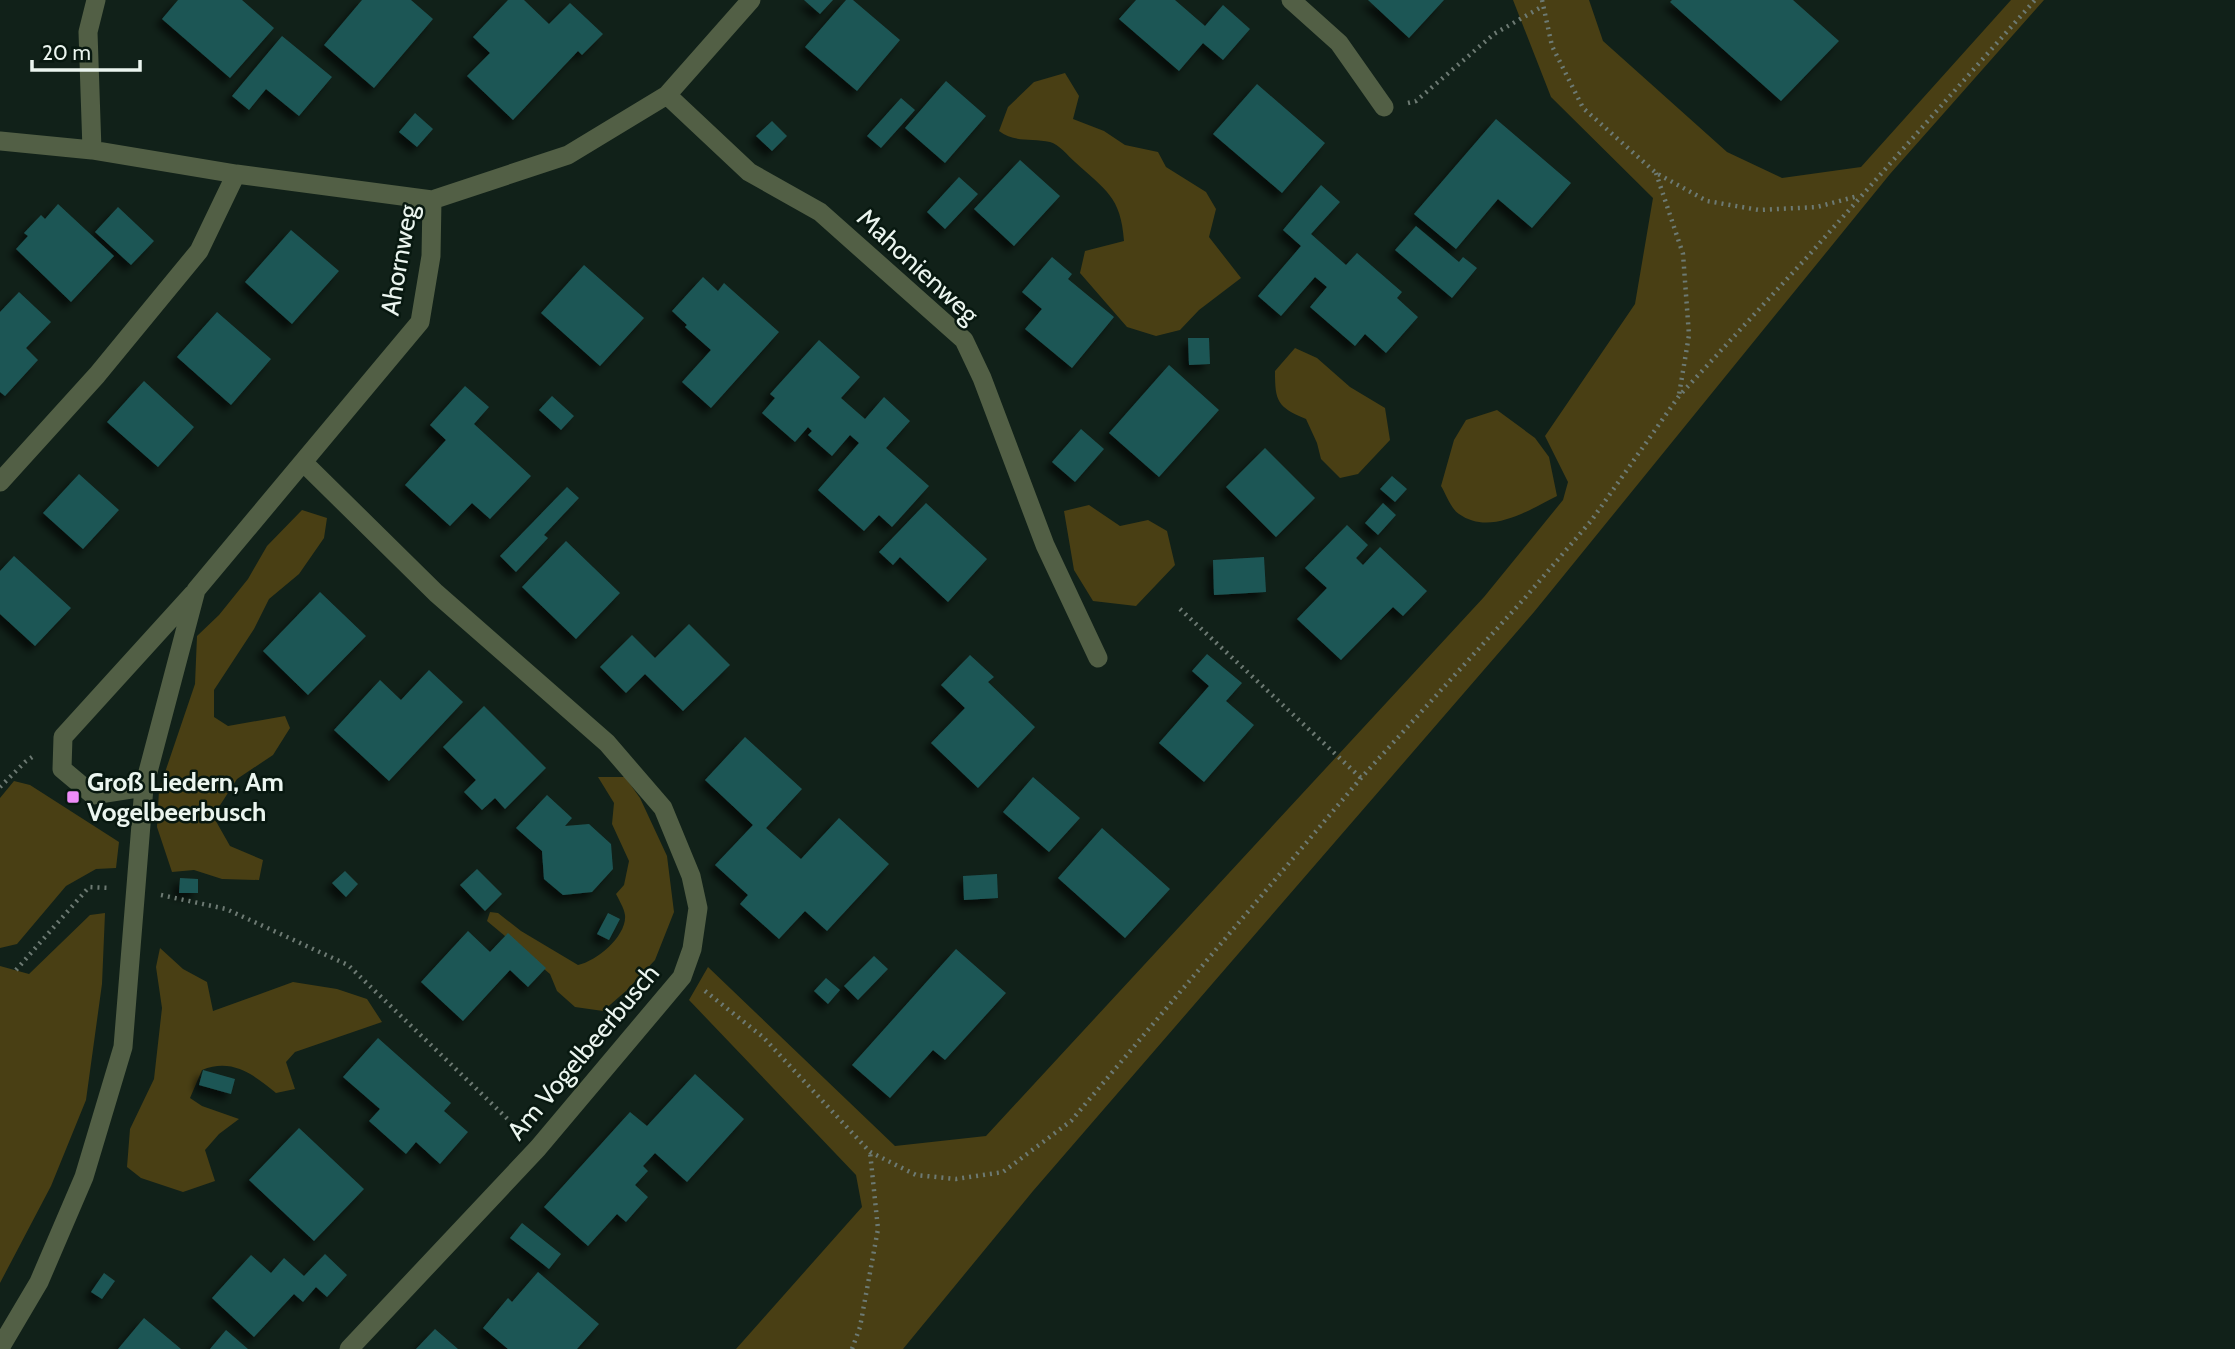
<svg xmlns="http://www.w3.org/2000/svg" width="2235" height="1349" viewBox="0 0 2235 1349" font-family="Cabin,sans-serif">
<style>
.green{fill:#493f14}
.building{fill:#1f5655;filter:url(#shadow)}
.lines{fill:none;stroke-linecap:round;stroke-linejoin:round}
.path{stroke:#6d7a73;stroke-width:4.5;stroke-dasharray:2 5;stroke-linecap:butt}
.minor{stroke:#525f45;stroke-width:19}
.poi-dot{fill:#ee8cf8;stroke:#081810;stroke-width:2.5}
.labels{text-anchor:middle;dominant-baseline:central;stroke-width:5;stroke-linejoin:round;paint-order:stroke}
.street-label{font-size:26px;fill:#ebf5ef;stroke:#081810}
.poi-label{font-size:26px;font-weight:bold;fill:#ebf5ef;stroke:#081810;text-anchor:start}
</style>
<defs>
<filter id="shadow"><feDropShadow dx="-6" dy="6" stdDeviation="3.5" flood-color="#0009"/></filter>
</defs>
<rect width="100%" height="100%" fill="#112119"/>
<path class="green" d="M1513,0H1589L1603,41L1727,152L1782,178L1861,167L2011,0H2044L1890,174L1534,612L1033,1191L903,1349H736L862,1207L856,1175L689,1000L708,967L895,1146L986,1136L1484,597L1563,500L1568,482L1545,436L1635,304L1653,198L1551,97Z
M1065,73L1079,96L1073,119L1104,131L1125,145L1158,152L1166,167L1206,192L1216,209L1209,237L1241,278L1199,310L1180,330L1156,336L1127,327L1080,273L1085,251L1124,241C1121,196 1105,190 1075,162C1068,156 1059,144 1050,142C1032,138 1014,143 999,131L1008,107L1034,82Z
M1295,348L1317,358L1350,387L1385,408L1390,440L1358,474L1340,478L1321,459L1317,443L1306,419C1277,407 1275,401 1275,371Z
M1497,410L1535,438L1549,457L1557,496C1529,510 1490,536 1459,514C1451,509 1446,494 1441,486L1454,440L1466,420Z
M1089,505L1120,526L1148,520L1167,531L1175,565L1136,606L1093,601L1074,570L1064,511Z
M302,510L327,518L324,538L299,574L269,599L254,629L214,690V717L228,726L285,716L290,728L273,755L237,779L213,816L230,846L263,860L259,880L222,879L194,870L172,872L157,827L159,790L195,684L197,636L219,615L248,579L267,546Z
M598,777H625L640,798L667,856L674,912L655,960L627,990L603,1011L575,1007L557,991L550,974L487,921L490,912L498,913L521,931L578,965C597,961 627,936 625,915C624,908 619,900 616,894L624,885L629,861L612,824L614,803Z
M14,781L30,785L119,842L116,868L96,869L66,886L17,944L0,948V798Z
M105,913L102,984L86,1100L51,1186L0,1283V966L29,974L90,915Z
M160,948L183,969L207,982L213,1011L293,982L337,989L367,999L382,1022L295,1052L286,1062L295,1089L276,1093C253,1074 232,1058 202,1070L190,1098L202,1106L239,1119L219,1134L205,1150L215,1181L183,1192L141,1178L127,1167L130,1129L154,1079L162,1008L156,967Z"/>
<path class="building" d="M178,0H242L274,28L230,78L162,19Z
M362,0H411L433,19L374,88L324,45Z
M508,0H524L549,24L570,3L603,34L582,55L578,51L513,120L467,76L490,53L473,37Z
M804,0H833L820,14Z
M846,0H853L900,40L857,91L805,47Z
M1136,0H1175L1205,26L1223,5L1250,29L1223,60L1203,43L1179,71L1119,19Z
M1368,0H1444L1409,38Z
M1672,0H1793L1839,41L1781,101L1670,2Z
M282,36L332,77L299,116L266,89L249,110L232,96Z
M946,81L986,116L945,163L905,128Z
M1257,84L1325,143L1282,193L1213,134Z
M901,98L915,110L881,148L867,136Z
M415,113L433,129L417,147L399,132Z
M1496,119L1571,183L1532,228L1498,199L1456,249L1414,214Z
M772,121L787,136L772,151L756,136Z
M1020,160L1060,196L1014,246L974,209Z
M959,177L978,194L945,229L927,212Z
M1321,185L1340,202L1311,234L1346,265L1357,253L1402,292L1397,298L1418,317L1386,353L1365,334L1355,346L1310,307L1327,287L1315,277L1281,316L1258,296L1301,246L1283,230Z
M58,204L114,256L71,302L16,249L28,236L24,233L41,215L45,219Z
M118,207L154,241L131,265L95,232Z
M1416,226L1459,262L1463,257L1477,268L1452,298L1395,250Z
M291,230L339,271L292,324L245,282Z
M1052,257L1072,274L1068,279L1114,317L1072,368L1025,329L1042,309L1022,292Z
M584,265L644,318L600,366L541,313Z
M703,277L718,291L724,283L779,332L711,408L682,382L711,350L685,327L687,325L672,311Z
M19,292L51,322L26,348L38,360L5,396L0,392V312Z
M217,312L271,359L231,405L177,357Z
M1188,338H1209L1210,364L1189,365Z
M819,340L860,377L841,398L865,419L884,397L910,421L886,448L929,486L892,527L879,515L864,531L818,490L859,443L850,435L832,456L808,435L812,431L808,427L795,442L762,413L775,398L770,394Z
M1169,365L1219,410L1159,477L1109,433Z
M144,381L194,427L158,467L107,422Z
M465,386L489,407L474,424L531,476L490,519L472,503L450,526L405,485L446,440L430,425Z
M552,396L574,416L561,430L539,410Z
M1081,429L1104,449L1075,482L1052,462Z
M1265,448L1315,498L1276,537L1226,487Z
M79,474L119,510L83,549L43,513Z
M1392,476L1407,489L1395,502L1380,489Z
M567,487L579,498L544,535L548,538L516,572L500,556Z
M926,503L987,559L948,602L900,557L893,565L879,552Z
M1383,503L1396,515L1378,535L1365,523Z
M1347,525L1368,545L1356,558L1363,565L1380,547L1427,591L1403,616L1393,607L1341,660L1297,619L1327,588L1305,568Z
M566,541L620,593L576,639L522,587Z
M14,556L71,608L35,646L0,614V571Z
M1264,557L1266,592L1214,595L1213,560Z
M320,592L366,636L308,695L263,651Z
M689,624L730,665L683,711L645,674L626,693L600,667L632,635L655,658Z
M1207,654L1242,683L1226,701L1254,725L1204,782L1159,743L1209,686L1192,671Z
M970,655L994,677L988,682L1035,727L978,788L931,743L965,708L941,685Z
M429,670L463,702L389,781L334,730L380,680L401,700Z
M484,706L546,768L505,809L495,798L482,810L464,792L476,780L443,747Z
M745,737L802,789L766,828L801,859L839,818L889,864L827,931L805,911L779,939L740,904L748,895L715,865L753,825L705,780Z
M1033,777L1080,818L1049,852L1003,812Z
M547,795L572,818L565,826L589,824L611,844L613,869L592,892L563,895L544,879L542,851L516,828Z
M1102,828L1170,889L1125,938L1058,878Z
M477,869L502,894L485,911L460,885Z
M345,871L358,884L346,897L332,883Z
M997,874L998,898L964,900L963,876Z
M180,878L198,879V893H179Z
M608,913L620,919L609,940L597,934Z
M468,931L490,952L508,933L546,968L528,987L510,970L463,1021L421,982Z
M956,949L1006,993L945,1060L933,1050L890,1098L852,1065Z
M874,956L888,969L858,1000L844,986Z
M826,978L840,990L828,1004L814,991Z
M378,1038L451,1103L444,1111L468,1132L440,1164L416,1142L406,1154L369,1121L380,1109L343,1077Z
M203,1070L235,1079L231,1094L199,1085Z
M695,1074L744,1119L687,1182L655,1153L643,1166L648,1171L635,1185L648,1197L626,1222L617,1214L588,1246L544,1207L630,1112L647,1126Z
M299,1128L364,1189L314,1241L249,1180Z
M522,1223L561,1254L549,1269L510,1238Z
M325,1254L347,1275L327,1297L316,1287L303,1302L294,1294L254,1337L212,1298L251,1255L271,1273L284,1258L304,1276Z
M538,1272L599,1324L577,1349H508L483,1328L508,1298L512,1302Z
M104,1273L115,1281L102,1299L91,1292Z
M144,1318L181,1349H118Z
M435,1329L458,1349H416Z
M226,1330L248,1349H210Z"/>
<g class="lines">
<path class="path" d="M1542,0L1552,46L1583,108L1656,173L1707,201L1759,210L1817,207L1858,196
M1408,103L1416,101L1494,34L1543,6
M1656,173L1683,254L1689,335L1679,395
M1180,609L1361,778
M0,787L25,762L35,755
M161,895L226,909L348,965L519,1130
M16,970L89,887L111,888
M705,991L763,1037L870,1152L916,1175L956,1179L1003,1172L1071,1121L1361,778L1524,599L1591,521L1679,396L1810,254L2035,0
M852,1349L860,1327L878,1229L870,1152"/>
<path class="minor" d="M1291,0L1339,43L1384,107
M667,95L749,172L820,212L964,340L982,378L1045,545L1098,658
M0,141L92,150L236,174L432,200L568,155L667,95L751,0
M92,150L88,32L96,0
M303,462L436,593L607,743L663,808L691,876L698,908L692,949L682,977L538,1148L349,1349
M0,482L97,375L199,251L236,174
M144,787L93,795L62,769L63,737L193,594
M0,1348L39,1282L84,1177L123,1047L144,787L196,590L420,322L431,256L432,200"/>
</g>
<rect class="poi-dot" x="66" y="790" width="14" height="14" rx="3.5"/>
<g class="labels">
<g class="street-label">
<text transform="translate(399 260) rotate(-80)">Ahornweg</text>
<text transform="translate(918 266) rotate(43)">Mahonienweg</text>
<text transform="translate(583 1052) rotate(-50)">Am Vogelbeerbusch</text>
</g>
<g class="poi-label">
<text x="87" y="782">Groß Liedern, Am<tspan x="87" dy="30">Vogelbeerbusch</tspan></text>
</g>
</g>
<path d="M32 60v10h108v-10" fill="none" stroke="#ebf5ef" stroke-width="3.5"/>
<text x="42" y="60" font-size="21" fill="#ebf5ef" stroke="#081810" stroke-width="5" paint-order="stroke">20 m</text>
</svg>
